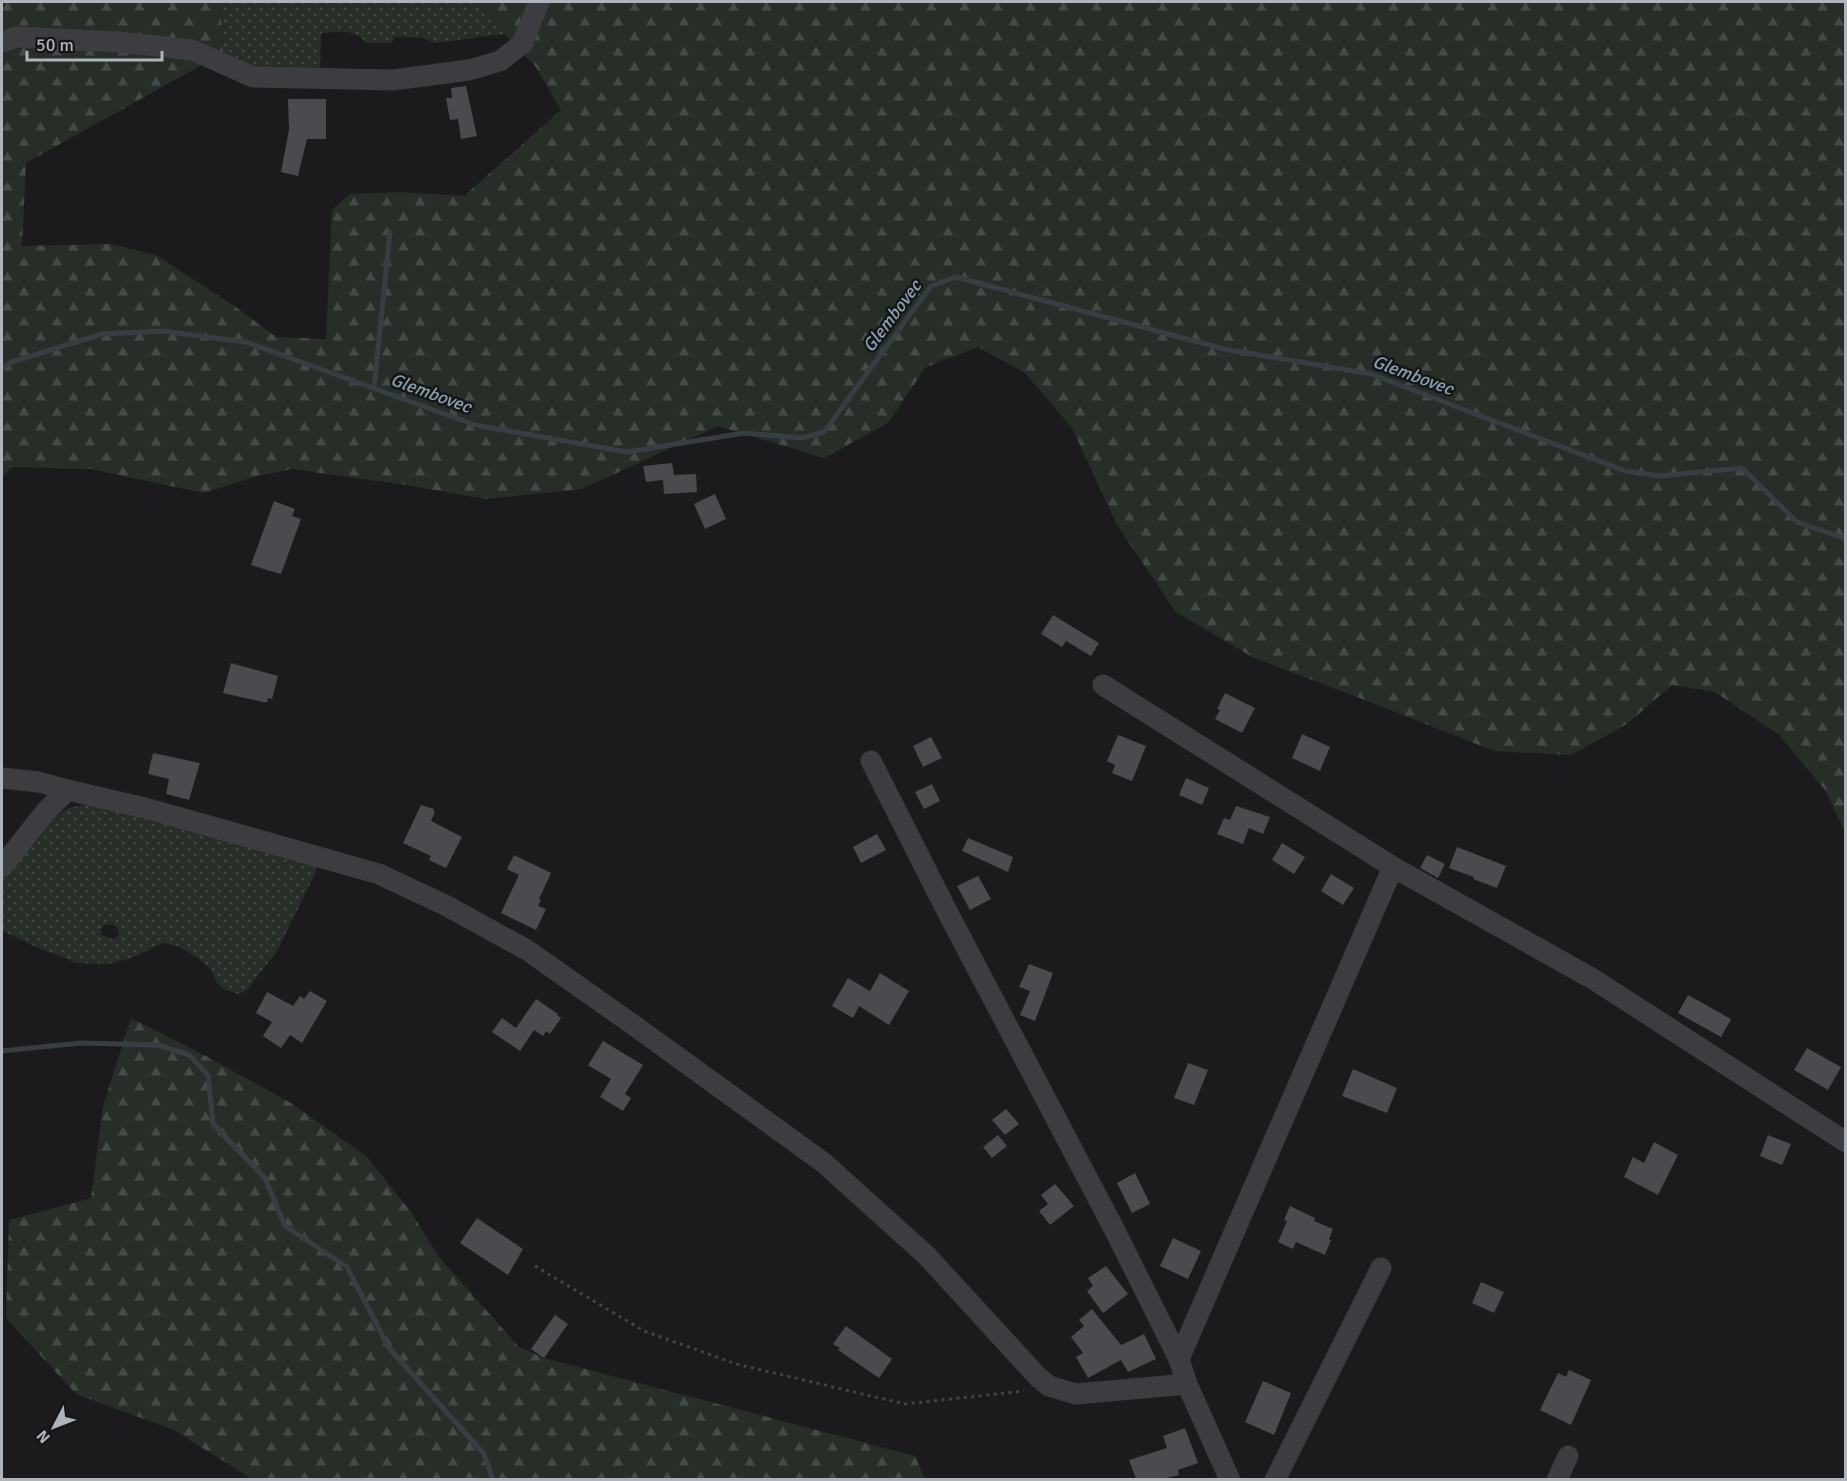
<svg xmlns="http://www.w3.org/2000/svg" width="1847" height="1481" viewBox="0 0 1847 1481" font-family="Signika,sans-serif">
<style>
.grass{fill:url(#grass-dots);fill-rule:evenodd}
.forest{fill:url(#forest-firs)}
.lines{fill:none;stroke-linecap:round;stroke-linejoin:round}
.stream{stroke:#363e44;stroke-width:5}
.building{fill:#4a4b4e}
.path{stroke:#424448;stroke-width:3;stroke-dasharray:3 4.5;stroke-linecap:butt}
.minor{stroke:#3c3d41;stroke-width:21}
.labels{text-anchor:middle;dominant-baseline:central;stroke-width:5;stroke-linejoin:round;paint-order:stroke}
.water-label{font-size:18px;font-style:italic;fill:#8aa1b1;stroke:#161618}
</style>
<defs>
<pattern id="grass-dots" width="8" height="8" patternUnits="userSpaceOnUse" patternTransform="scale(1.5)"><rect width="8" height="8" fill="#272e28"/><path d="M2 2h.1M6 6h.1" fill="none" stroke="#444a45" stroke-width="1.8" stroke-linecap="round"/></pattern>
<pattern id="forest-firs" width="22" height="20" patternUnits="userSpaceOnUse" patternTransform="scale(1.5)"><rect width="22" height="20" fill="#272e28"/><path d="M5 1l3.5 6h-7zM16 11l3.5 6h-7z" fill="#444a45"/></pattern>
</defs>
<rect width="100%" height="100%" fill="#1b1b1d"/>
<path class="grass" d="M220,2H482L504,34L435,43L423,38L394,37L392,43H366C355,28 337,32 321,33L320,72L258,69L223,53Z
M93,803L315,864L316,872L277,951L247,990L239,994L225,990L217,983L211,970L198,958L178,946L163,943L134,957L109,964L77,963L41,949L2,931V881L6,872L53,817L69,808ZM113,924L119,931L118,936L112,939L102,935L101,930L104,925Z"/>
<path class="forest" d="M2,2H220L223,53L26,163L22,246L111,244L158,256L233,305L276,337L326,339L332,210L350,194L400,192L464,196L561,110L536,67L504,34L481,2H1845V833L1826,791L1779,735L1715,692L1672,685L1627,724L1571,755L1494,751L1365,700L1254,658L1176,612L1117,525L1072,428L1025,373L978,347L926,367L888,423L824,458L718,426L582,489L486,499L406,485L292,469L257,476L204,493L91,469L13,467L2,476Z
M131,1018L204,1055L291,1103L366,1156L411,1212L439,1257L519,1347L544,1358L915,1456L925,1479H252L174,1430L76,1394L6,1318L9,1220L91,1198L103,1106Z"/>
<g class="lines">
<path class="stream" d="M2,368L12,362L102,334L162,331L246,342L475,425L627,452L744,433L802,438L824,432L931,286L956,277L1224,349L1371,374L1625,471L1660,476L1742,468L1797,522L1846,539
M374,388L390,232
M2,1051L80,1043L158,1045L189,1055L208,1075L213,1124L265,1178L285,1226L347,1267L389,1348L484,1454L493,1480"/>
</g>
<path class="building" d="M466,86L477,136L461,139L458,119L450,120L446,98H452L451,88Z
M288,99H326V139H307L298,176L281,172L289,130Z
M672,463L674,475L696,474L697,492L664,494L663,480L646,482L643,466Z
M715,494L726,519L705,529L694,504Z
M274,501L295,509L292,516L301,519L281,574L251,565Z
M1053,615L1099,643L1091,656L1066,641L1062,647L1041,634Z
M231,663L278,676L272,699L267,698L268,702H263L223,693Z
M1225,693L1255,708L1242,733L1215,719L1220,710L1217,709Z
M1302,734L1330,747L1320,771L1292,758Z
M1118,735L1146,746L1132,781L1112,773L1115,765L1107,761Z
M931,737L942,758L923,767L913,746Z
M153,753L200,763L189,800L166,794L169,779L148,774Z
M1186,778L1209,788L1202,805L1179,795Z
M932,784L940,801L924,809L915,792Z
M421,805L434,809L433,811L435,812L431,821L462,837L446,868L429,860L431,856L403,843Z
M1236,806L1270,817L1263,834L1249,828L1243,844L1217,834L1224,818L1230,820Z
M877,834L886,850L861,863L853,847Z
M968,838L1013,857L1008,872L962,851Z
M1282,843L1305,857L1294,874L1272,860Z
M1457,847L1506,866L1497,888L1473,879L1474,877L1449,868Z
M514,855L551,873L539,899L541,900L538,906L546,909L536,930L501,913L519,875L507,869Z
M1427,855L1445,864L1438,878L1420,868Z
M1331,874L1354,888L1343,905L1321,891Z
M978,876L991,899L970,910L957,886Z
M1029,964L1053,973L1035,1021L1020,1015L1030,991L1019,987Z
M880,973L909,991L889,1025L859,1006L853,1018L832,1006L848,978L870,991Z
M310,991L327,1001L302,1043L290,1035L281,1048L263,1036L272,1022L256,1013L267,992L293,1006L300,996L304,999Z
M1688,995L1731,1019L1721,1037L1678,1013Z
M536,999L558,1014L557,1015L561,1018L550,1034L546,1031L543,1036L534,1030L520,1051L492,1032L502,1018L516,1028Z
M603,1041L643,1065L625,1094L631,1098L623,1111L600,1097L611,1079L588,1065Z
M1807,1048L1841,1067L1828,1090L1794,1070Z
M1188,1063L1208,1070L1194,1105L1174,1098Z
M1353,1069L1397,1088L1387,1113L1342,1096Z
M1006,1109L1019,1124L1005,1135L992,1120Z
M998,1135L1007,1146L992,1158L983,1147Z
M1768,1135L1791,1144L1782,1165L1760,1156Z
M1654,1142L1678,1155L1658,1195L1624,1177L1633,1157L1644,1163Z
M1135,1173L1150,1204L1132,1213L1117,1183Z
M1055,1184L1074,1206L1050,1225L1039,1211L1048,1204L1041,1195Z
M1290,1206L1315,1218L1314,1221L1333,1229L1329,1239L1331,1240L1325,1255L1296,1242L1293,1249L1278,1242L1287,1221L1284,1220Z
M477,1218L523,1249L508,1275L460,1243Z
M1173,1238L1201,1251L1188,1279L1160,1266Z
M1106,1266L1128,1294L1103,1313L1087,1291L1093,1286L1088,1278Z
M1481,1282L1504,1292L1494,1313L1472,1303Z
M1092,1309L1121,1345L1144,1334L1156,1359L1128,1372L1121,1360L1088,1378L1076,1357L1083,1353L1071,1337L1084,1326L1079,1320Z
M555,1315L568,1324L544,1358L531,1349Z
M846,1326L892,1359L879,1378L838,1350L840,1348L833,1344Z
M1569,1370L1591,1380L1571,1425L1540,1410L1558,1373L1566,1377Z
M1263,1381L1291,1393L1274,1435L1245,1422Z
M1185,1428L1198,1463L1178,1470L1179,1475L1163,1479H1136L1129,1460L1167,1448L1163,1436Z"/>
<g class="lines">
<path class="path" d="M535,1266L644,1331L736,1364L905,1404L1024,1391"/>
<path class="minor" d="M2,42L16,37L119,42L192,50L253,77L393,80L469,70L500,61L522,44L539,2
M1103,685L1393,867L1593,979L1846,1142
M871,761L949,915L1112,1225L1179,1359L1187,1384L1230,1480
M2,778L39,782L68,790L46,811L2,867
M68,790L149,809L379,874L447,906L527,950L632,1024L824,1163L927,1256L1038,1377L1049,1386L1076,1394L1187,1384
M1179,1359L1393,867
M1275,1480L1381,1268
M1557,1480L1568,1456"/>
</g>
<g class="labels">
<g class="water-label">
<text transform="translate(892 316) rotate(-53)">Glembovec</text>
<text transform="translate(1413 375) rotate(20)">Glembovec</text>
<text transform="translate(431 393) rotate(20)">Glembovec</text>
</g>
</g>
<rect width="1847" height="1481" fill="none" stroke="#afb3ba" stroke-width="6"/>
<g transform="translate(54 1427) rotate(228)" stroke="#161618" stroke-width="4.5" paint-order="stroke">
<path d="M0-4.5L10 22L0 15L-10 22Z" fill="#afb3ba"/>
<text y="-9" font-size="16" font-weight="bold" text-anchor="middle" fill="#afb3ba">N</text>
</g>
<path d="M27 51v9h135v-9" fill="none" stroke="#afb3ba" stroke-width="3"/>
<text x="36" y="51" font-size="18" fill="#afb3ba" stroke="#161618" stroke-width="4.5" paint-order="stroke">50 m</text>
</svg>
